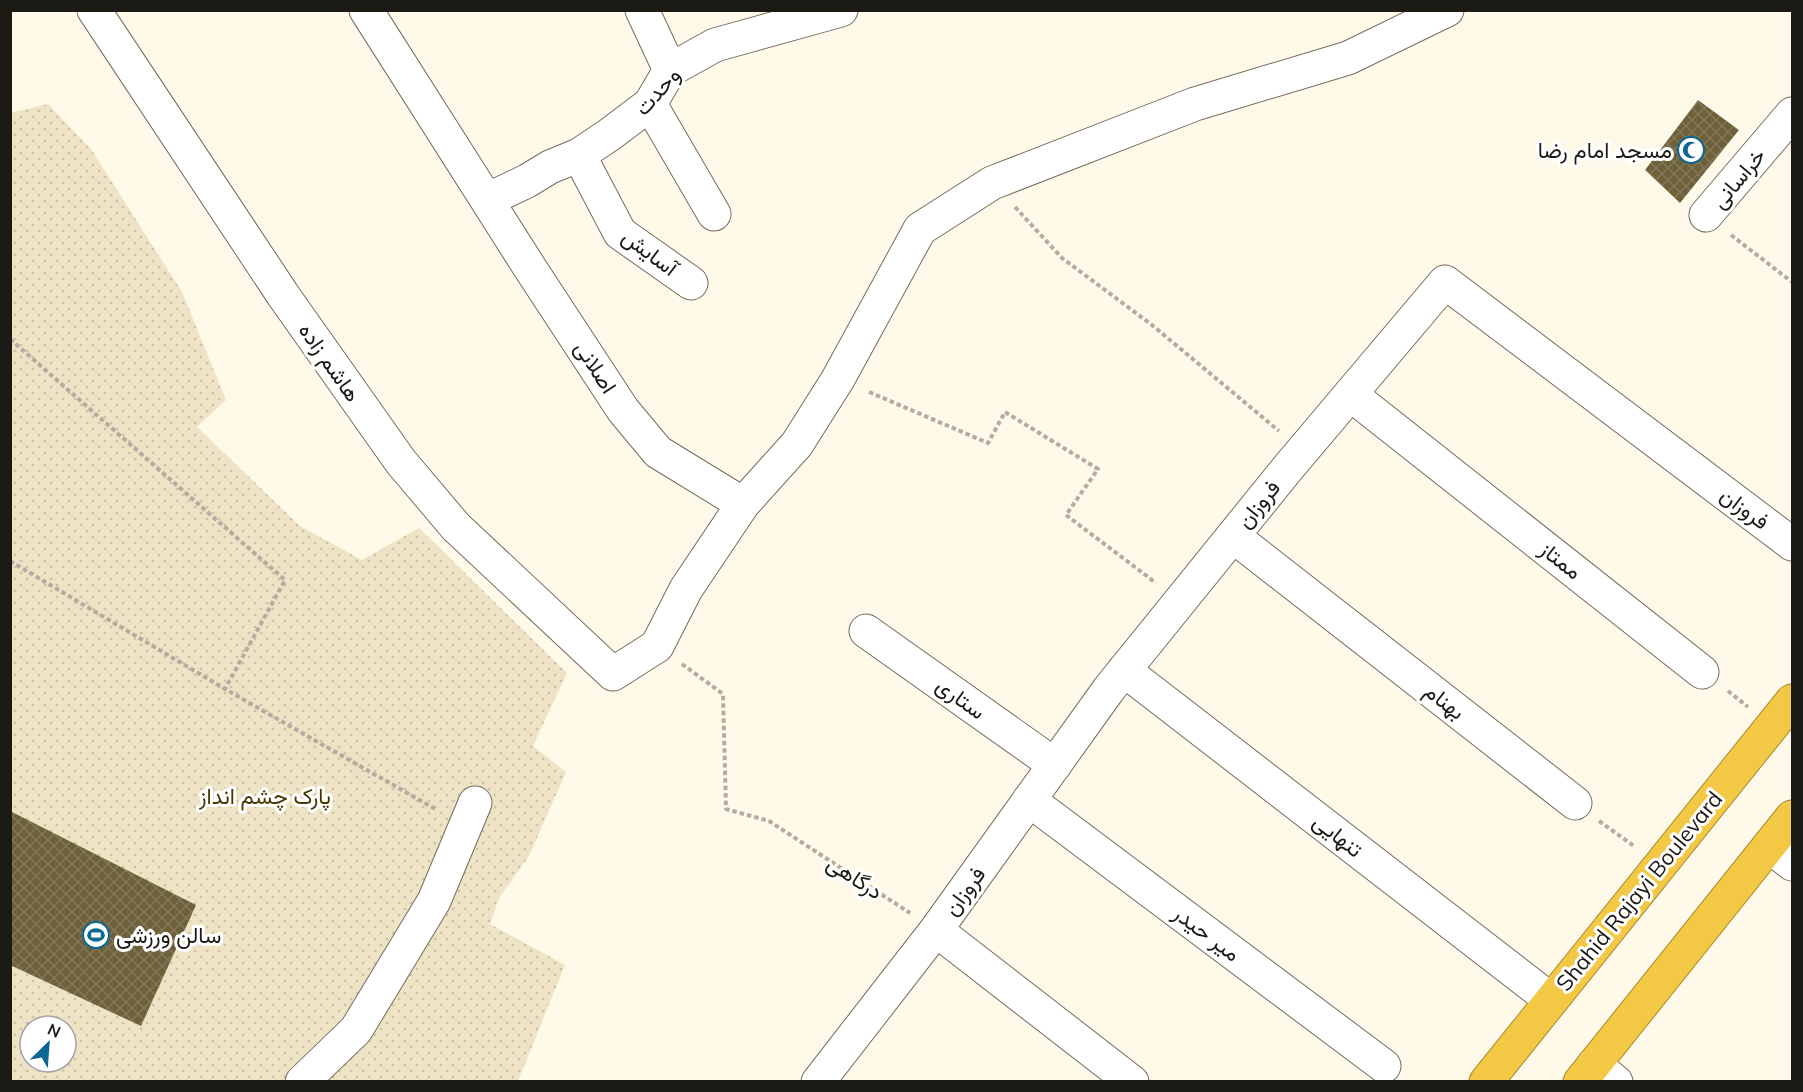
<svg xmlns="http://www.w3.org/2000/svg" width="1803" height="1092" viewBox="0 0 1803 1092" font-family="Mulish,Vazirmatn,sans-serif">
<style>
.park{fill:url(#park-dots);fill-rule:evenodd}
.building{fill:url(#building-cross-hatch)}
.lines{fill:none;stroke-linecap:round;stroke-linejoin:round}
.minor-casing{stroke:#736d5f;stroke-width:35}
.highway-casing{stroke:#a78b33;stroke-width:35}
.path{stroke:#b1ada0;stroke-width:4;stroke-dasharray:4.5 3;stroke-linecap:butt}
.minor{stroke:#fff;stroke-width:33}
.highway{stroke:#f2c844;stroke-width:33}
.labels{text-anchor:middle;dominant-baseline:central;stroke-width:6;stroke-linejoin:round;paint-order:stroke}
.street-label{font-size:22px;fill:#1c1a14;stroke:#fff}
.poi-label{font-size:22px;fill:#1c1a14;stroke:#fff;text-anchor:end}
.park-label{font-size:22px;fill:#463600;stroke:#fff}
</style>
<defs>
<pattern id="park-dots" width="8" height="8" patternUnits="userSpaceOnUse" patternTransform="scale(1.5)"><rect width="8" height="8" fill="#eee3c4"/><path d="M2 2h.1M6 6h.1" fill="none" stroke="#ccc2a8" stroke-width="1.8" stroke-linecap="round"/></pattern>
<pattern id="building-cross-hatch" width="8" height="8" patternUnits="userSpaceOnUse" patternTransform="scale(1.5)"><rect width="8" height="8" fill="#6e613a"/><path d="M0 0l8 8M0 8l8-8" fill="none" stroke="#81775a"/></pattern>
</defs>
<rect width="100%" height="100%" fill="#fff9e9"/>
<path class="park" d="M48,104L91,149L182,292L226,400L197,427L300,526L362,560L419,528L567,673L533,746L566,772L529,856L499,898L490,924L565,965L518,1081H11L10,113ZM30,1026H66V1062H30Z"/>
<path class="building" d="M1698,100L1739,130L1680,203L1645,170Z
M10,811L196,905L141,1026L10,965Z"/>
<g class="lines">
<defs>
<path id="minor" d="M94,10L283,295L401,462L456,527L613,674L657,646L686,589L743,504L658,452L623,410L530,268L366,10
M642,10L670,70
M650,104L714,214
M579,155L620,233L691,283
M487,200L527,181L550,167L579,155L609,135L650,104L670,70L715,45L841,10
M1706,215L1792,114
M1350,394L1702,672
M743,504L797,444L838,379L920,229L992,183L1195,104L1348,58L1447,10
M1233,536L1575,803
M866,631L1055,765
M1124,670L1551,1000
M1029,800L1384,1066
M1769,846L1792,864
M936,930L1132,1082
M1594,1064L1616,1082
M302,1082L356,1030L434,901L475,803
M818,1082L936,930L1109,689L1287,469L1445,282L1792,544"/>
<path id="highway" d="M1486,1082L1792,701
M1580,1082L1792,817"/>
</defs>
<use href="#minor" class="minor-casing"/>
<use href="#highway" class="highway-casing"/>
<path class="path" d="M1015,207L1062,258L1152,325L1279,431
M1731,235L1792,282
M10,339L285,580L225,689
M869,392L988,443L1005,412L1098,469L1066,515L1156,583
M10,561L225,689L437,810
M682,664L723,694L726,809L769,821L910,913
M1728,691L1748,707
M1599,821L1634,846"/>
<use href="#minor" class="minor"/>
<use href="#highway" class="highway"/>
</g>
<defs>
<symbol id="mosque-ring" viewBox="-11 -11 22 22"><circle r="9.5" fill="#fff" stroke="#0d6696" stroke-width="1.5"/><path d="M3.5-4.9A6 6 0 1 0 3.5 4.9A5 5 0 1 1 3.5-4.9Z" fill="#0d6696"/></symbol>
<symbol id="stadium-ring" viewBox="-11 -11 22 22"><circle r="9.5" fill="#fff" stroke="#0d6696" stroke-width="1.5"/><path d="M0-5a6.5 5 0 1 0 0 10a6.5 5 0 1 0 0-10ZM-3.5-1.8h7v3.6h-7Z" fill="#0d6696"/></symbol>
</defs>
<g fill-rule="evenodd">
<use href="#mosque-ring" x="1676" y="135" width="30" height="30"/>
<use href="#stadium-ring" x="81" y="920" width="30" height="30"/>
</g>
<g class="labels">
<g class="street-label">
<text transform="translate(657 91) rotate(-48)">وحدت</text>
<text transform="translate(1738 178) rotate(-50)">خراسانی</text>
<text transform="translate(650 252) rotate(37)">آسایش</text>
<text transform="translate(330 362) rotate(55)">هاشم زاده</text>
<text transform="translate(596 367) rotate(57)">اصلانی</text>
<text transform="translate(1258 504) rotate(-51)">فروزان</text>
<text transform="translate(1745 508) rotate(37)">فروزان</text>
<text transform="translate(1561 560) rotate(38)">ممتاز</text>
<text transform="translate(961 698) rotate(36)">ستاری</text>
<text transform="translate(1445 701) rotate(38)">بهنام</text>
<text transform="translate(1338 835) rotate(38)">تنهایی</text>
<text transform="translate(855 877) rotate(33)">درگاهی</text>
<text transform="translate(964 891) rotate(-54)">فروزان</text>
<text transform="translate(1639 891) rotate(-51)">Shahid Rajayi Boulevard</text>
<text transform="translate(1207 933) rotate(37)">میر حیدر</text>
</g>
<g class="poi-label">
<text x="1672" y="150">مسجد امام رضا</text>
<text x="116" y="935" text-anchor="start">سالن ورزشی</text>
</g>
<g class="park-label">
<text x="265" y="796">پارک چشم انداز</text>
</g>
</g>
<rect width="1803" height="1092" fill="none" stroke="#1c1a14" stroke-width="24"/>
<g transform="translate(48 1044) rotate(25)"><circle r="28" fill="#ffffff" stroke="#a4a3a1" stroke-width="1.5"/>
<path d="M0-4.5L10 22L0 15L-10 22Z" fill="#0d6696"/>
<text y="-9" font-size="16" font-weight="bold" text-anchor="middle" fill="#1c1a14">N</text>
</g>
</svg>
